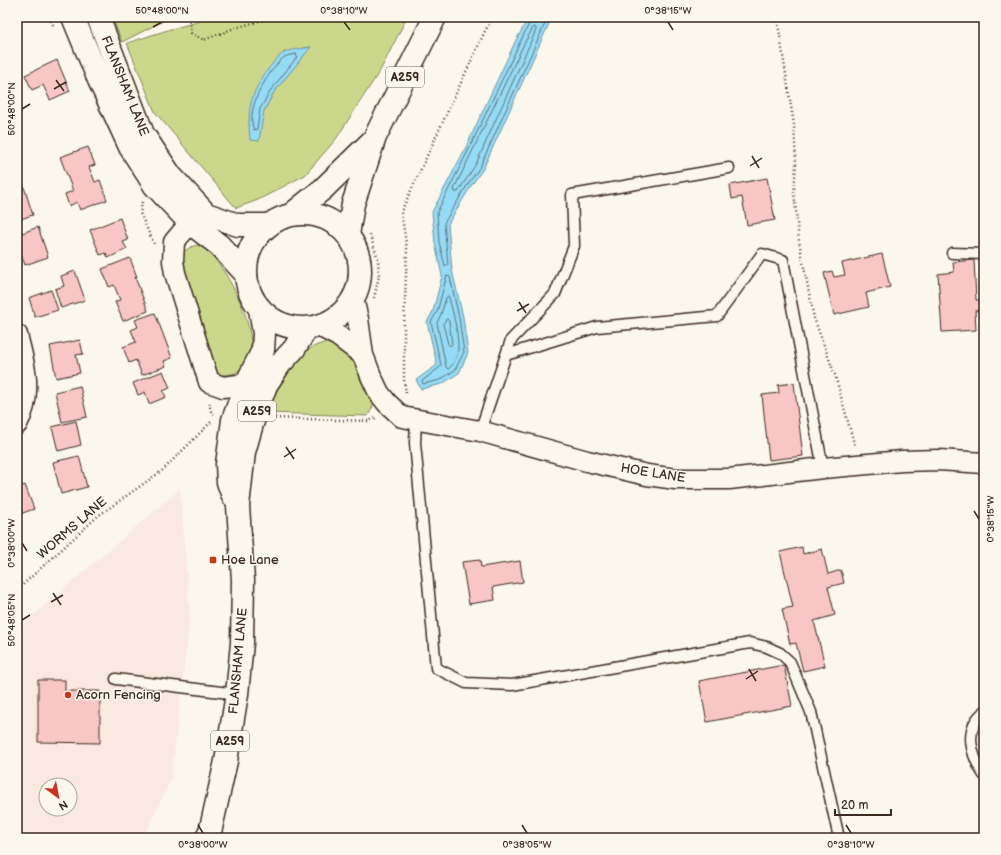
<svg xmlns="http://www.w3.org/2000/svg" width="1001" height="855" viewBox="0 0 1001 855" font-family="'Balsamiq Sans',sans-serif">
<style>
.built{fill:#fae9e0;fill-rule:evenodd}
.green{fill:#cbd88c;stroke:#838155;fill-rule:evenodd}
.water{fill:#94dbf6;stroke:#7094a0}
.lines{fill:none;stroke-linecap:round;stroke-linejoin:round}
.shore{stroke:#5f7174;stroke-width:1}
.building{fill:#f8c7c5;stroke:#3b2a1e}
.lane-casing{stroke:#3b2a1e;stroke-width:13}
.street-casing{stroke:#3b2a1e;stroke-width:23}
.secondary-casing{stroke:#3b2a1e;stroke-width:25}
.primary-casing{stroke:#3b2a1e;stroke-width:25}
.path{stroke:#3b2a1e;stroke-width:2.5;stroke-dasharray:1 3;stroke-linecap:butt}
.lane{stroke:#fbf7ec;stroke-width:10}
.street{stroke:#fbf7ec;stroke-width:20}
.secondary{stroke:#fbf7ec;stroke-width:22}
.primary{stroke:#fbf7ec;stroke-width:22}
.ticks{fill:none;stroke:#3b2a1e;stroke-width:1.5}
.poi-dot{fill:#c8321e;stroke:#fbf7ec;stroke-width:1.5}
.labels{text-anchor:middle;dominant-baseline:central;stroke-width:3;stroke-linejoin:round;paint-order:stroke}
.shield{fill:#fbf7ec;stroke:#75685c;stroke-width:1}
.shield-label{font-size:12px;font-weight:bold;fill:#3b2a1e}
.street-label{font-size:13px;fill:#3b2a1e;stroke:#fbf7ec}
.poi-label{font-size:13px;fill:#3b2a1e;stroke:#fbf7ec;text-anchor:start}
.neatline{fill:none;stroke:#3b2a1e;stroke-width:1.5}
.ticks-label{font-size:10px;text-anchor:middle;fill:#3b2a1e}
</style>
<rect width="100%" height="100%" fill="#fbf7ec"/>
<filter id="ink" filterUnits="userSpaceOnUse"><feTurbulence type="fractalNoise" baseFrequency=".025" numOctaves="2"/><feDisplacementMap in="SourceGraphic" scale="8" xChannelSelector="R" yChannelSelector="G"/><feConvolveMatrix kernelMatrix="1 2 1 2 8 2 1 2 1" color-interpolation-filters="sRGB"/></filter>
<g filter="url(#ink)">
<path class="built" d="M180,489L190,617L171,779L143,838H17V629ZM46,785H70V809H46Z"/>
<path class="green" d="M112,17H171L122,42Z
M216,17H407L381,69L336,139L305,175L258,200L236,208L155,112L127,43L171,29ZM310,47L274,92L264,111L284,52Z
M196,245C200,246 204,248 207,250C228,270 270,346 241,369C232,376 226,376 215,373L182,260V253L189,248Z
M324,343C327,343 333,343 336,344C355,352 365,388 373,406L368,416L267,413C279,385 291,351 324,343Z"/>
<path class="water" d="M529,17H552L483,169L471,186L448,224L452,270L463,317L468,353L459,373L442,384L421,389L416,380L437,365L427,322L433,311L442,276L435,243L432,212L465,149L516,40Z
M311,47L274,92L264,111L259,141L250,140C247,110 250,93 269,68C273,63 278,56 284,53C290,49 303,49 311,47Z"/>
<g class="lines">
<path class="shore" d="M532,17L531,20L520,42L468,151L437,212L439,242L445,266L448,264L444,223L468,184L480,167L548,17
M534,27L536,28V30L476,164L458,192H455L454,189L524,44Z
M296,54L297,57L271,90L260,109L257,129L254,130C246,111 262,84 273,69C277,65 281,58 287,56C289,55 293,55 296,54Z
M447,276L450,277L459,318L464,352L455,370L440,380L423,384L422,381L439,368L441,365L431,322L437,312Z
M448,296L449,298C453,312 459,336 458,350C458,356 453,366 448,369L446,367L437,323L441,314L446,298Z
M447,319L449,321L452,344L450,346L448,344L443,324Z"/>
</g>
<path class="building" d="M57,60L70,91L50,100L43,85L32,90L25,75Z
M17,102L21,114L17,115Z
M88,147L95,165L89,167L95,182L100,180L107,200L80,210L77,202L69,206L65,194L73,191L60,157Z
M17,167L21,180L17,182Z
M767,178L775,220L747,225L742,197L732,199L730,185Z
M23,184L33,215L17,220V186Z
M120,218L128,240L123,242L127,249L108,258L106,253L100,255L90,230Z
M38,227L48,257L25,265L17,244V235Z
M882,254L890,287L866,293L869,307L834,315L824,273L832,271L834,277L845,275L842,263Z
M130,258L137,277H135L148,311L123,321L115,302L120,300L114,285L109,287L102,269Z
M974,260L976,300H983V310L975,311L976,330L942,332L938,274L954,272L953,262Z
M75,271L85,300L61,308L55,289L64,286L61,276Z
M51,290L58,310L35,317L29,298Z
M155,313L172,358L164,361L166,366L142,375L136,360L129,363L123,347L136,342L131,330L138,327L135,320Z
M80,340L83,354L76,355L80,373L56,378L50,346Z
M163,371L170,388L163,391L166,397L149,404L145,392L138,395L133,383Z
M794,383L803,456L769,460L762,395L779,393L778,385Z
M80,386L87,417L62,422L55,392Z
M76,421L81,445L58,451L52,427Z
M79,456L87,487L61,494L53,462Z
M25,485L34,509L17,515V488Z
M802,547L803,554L822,549L828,574L841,570L844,583L828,587L835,615L814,621L825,666L803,671L796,643L790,644L782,609L793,607L780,552Z
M480,560L481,567L520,561L523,582L493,587L495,600L469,604L462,562Z
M784,665L792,706L707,722L699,681Z
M38,680H65V691H100V743L38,742Z"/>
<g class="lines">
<defs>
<path id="lane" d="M952,253L984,254
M506,355L597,327L717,316L762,254L783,260L823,468
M416,419L415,443L436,668L466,683L512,685L750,643L767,647L780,653L790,662L811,712L839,838
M480,431L511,340L555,294L574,246L572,195L729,168
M116,679L237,694
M984,712C963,729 971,755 984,775"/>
<path id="street" d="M190,223L174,242L173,261L175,273L209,382L223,387L246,384
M353,299L358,319L363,355L371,376L379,393L387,403L402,417L480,431L587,461L647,475L676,479H729L823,468L902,461L939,460L984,463
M319,326L338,336L363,355
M17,335C25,365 33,395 17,424"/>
<path id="secondary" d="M73,17L99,80L130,147L155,186L190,223L219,245L245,273
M98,17L143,134L171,176L206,214L238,225H269"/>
<path id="primary" d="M246 271a57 57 0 1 1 114 0a57 57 0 1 1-114 0Z
M292,214L323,189L372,141
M348,235L353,204L375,137L435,17
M233,496L228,482L227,464L233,420L246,384L263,350L264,334L260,309
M207,838L211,828L226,761L237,694L242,643L243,580L238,506L244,452L252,424L266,385L280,364L294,349L307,328"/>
</defs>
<use href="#lane" class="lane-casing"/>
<use href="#street" class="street-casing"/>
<use href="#secondary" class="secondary-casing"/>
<use href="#primary" class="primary-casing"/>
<path class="path" d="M49,17L53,25
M189,17L191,33L204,40L232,29L273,17
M777,17L794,125L796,164L794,192L799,241L814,318L835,375L855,447
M142,202L140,213L154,244
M370,235L378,259L379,276L374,298
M406,393L404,380V326L407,249L401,212L485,31L493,17
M209,403L211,411L214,414
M275,418L368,421L376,418
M17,590L98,516L163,470L211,422"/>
<use href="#lane" class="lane"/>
<use href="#street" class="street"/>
<use href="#secondary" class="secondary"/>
<use href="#primary" class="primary"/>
</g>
</g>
<path class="ticks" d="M344,22L350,30M668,22L673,30M153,27L162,22M56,80L64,91M54,89L66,82M22,109L30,104M752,156L759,168M750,166L762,158M519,302L526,313M517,311L529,304M286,447L294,459M284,457L296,449M974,511L979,519M22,543L27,551M53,593L61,605M51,602L63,595M22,620L30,615M749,669L756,681M746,679L758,671M198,825L203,833M522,825L527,833M846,825L851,833"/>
<g class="poi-dot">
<rect x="209" y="556" width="8" height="8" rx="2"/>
<circle cx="68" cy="695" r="4"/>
</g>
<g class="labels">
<g class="shield">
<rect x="386" y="67" width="38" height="20" rx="3"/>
<rect x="238" y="401" width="38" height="20" rx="3"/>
<rect x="211" y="731" width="38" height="20" rx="3"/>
</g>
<g class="shield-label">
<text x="405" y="77">A259</text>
<text x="257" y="411">A259</text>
<text x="230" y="741">A259</text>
</g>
<g class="street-label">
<text transform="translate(125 86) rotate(68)">FLANSHAM LANE</text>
<text transform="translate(653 473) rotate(9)">HOE LANE</text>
<text transform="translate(72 528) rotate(-41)">WORMS LANE</text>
<text transform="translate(238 661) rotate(-85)">FLANSHAM LANE</text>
</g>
<g class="poi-label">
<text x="221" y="560">Hoe Lane</text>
<text x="76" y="695">Acorn Fencing</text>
</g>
</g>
<rect width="1001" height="855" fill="none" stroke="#fbf7ec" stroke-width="44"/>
<g transform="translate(58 797) rotate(148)"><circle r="19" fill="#fbf7ec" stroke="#aea59a"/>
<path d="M0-3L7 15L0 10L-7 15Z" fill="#c8321e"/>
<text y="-6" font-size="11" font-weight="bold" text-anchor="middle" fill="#3b2a1e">N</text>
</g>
<path d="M835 809v6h56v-6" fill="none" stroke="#3b2a1e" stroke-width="2"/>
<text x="841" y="809" font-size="12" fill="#3b2a1e" stroke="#fbf7ec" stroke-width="3" paint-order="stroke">20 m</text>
<rect x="22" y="22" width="957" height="811" class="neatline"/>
<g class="ticks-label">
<text x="162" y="14">50°48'00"N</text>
<text x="344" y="14">0°38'10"W</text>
<text x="668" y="14">0°38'15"W</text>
<text transform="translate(11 109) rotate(-90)" y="4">50°48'00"N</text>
<text transform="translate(990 519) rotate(-90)" y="4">0°38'15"W</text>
<text transform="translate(11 543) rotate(-90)" y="4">0°38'00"W</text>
<text transform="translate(11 620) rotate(-90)" y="4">50°48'05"N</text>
<text x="203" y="848">0°38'00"W</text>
<text x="527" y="848">0°38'05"W</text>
<text x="851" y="848">0°38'10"W</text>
</g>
</svg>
